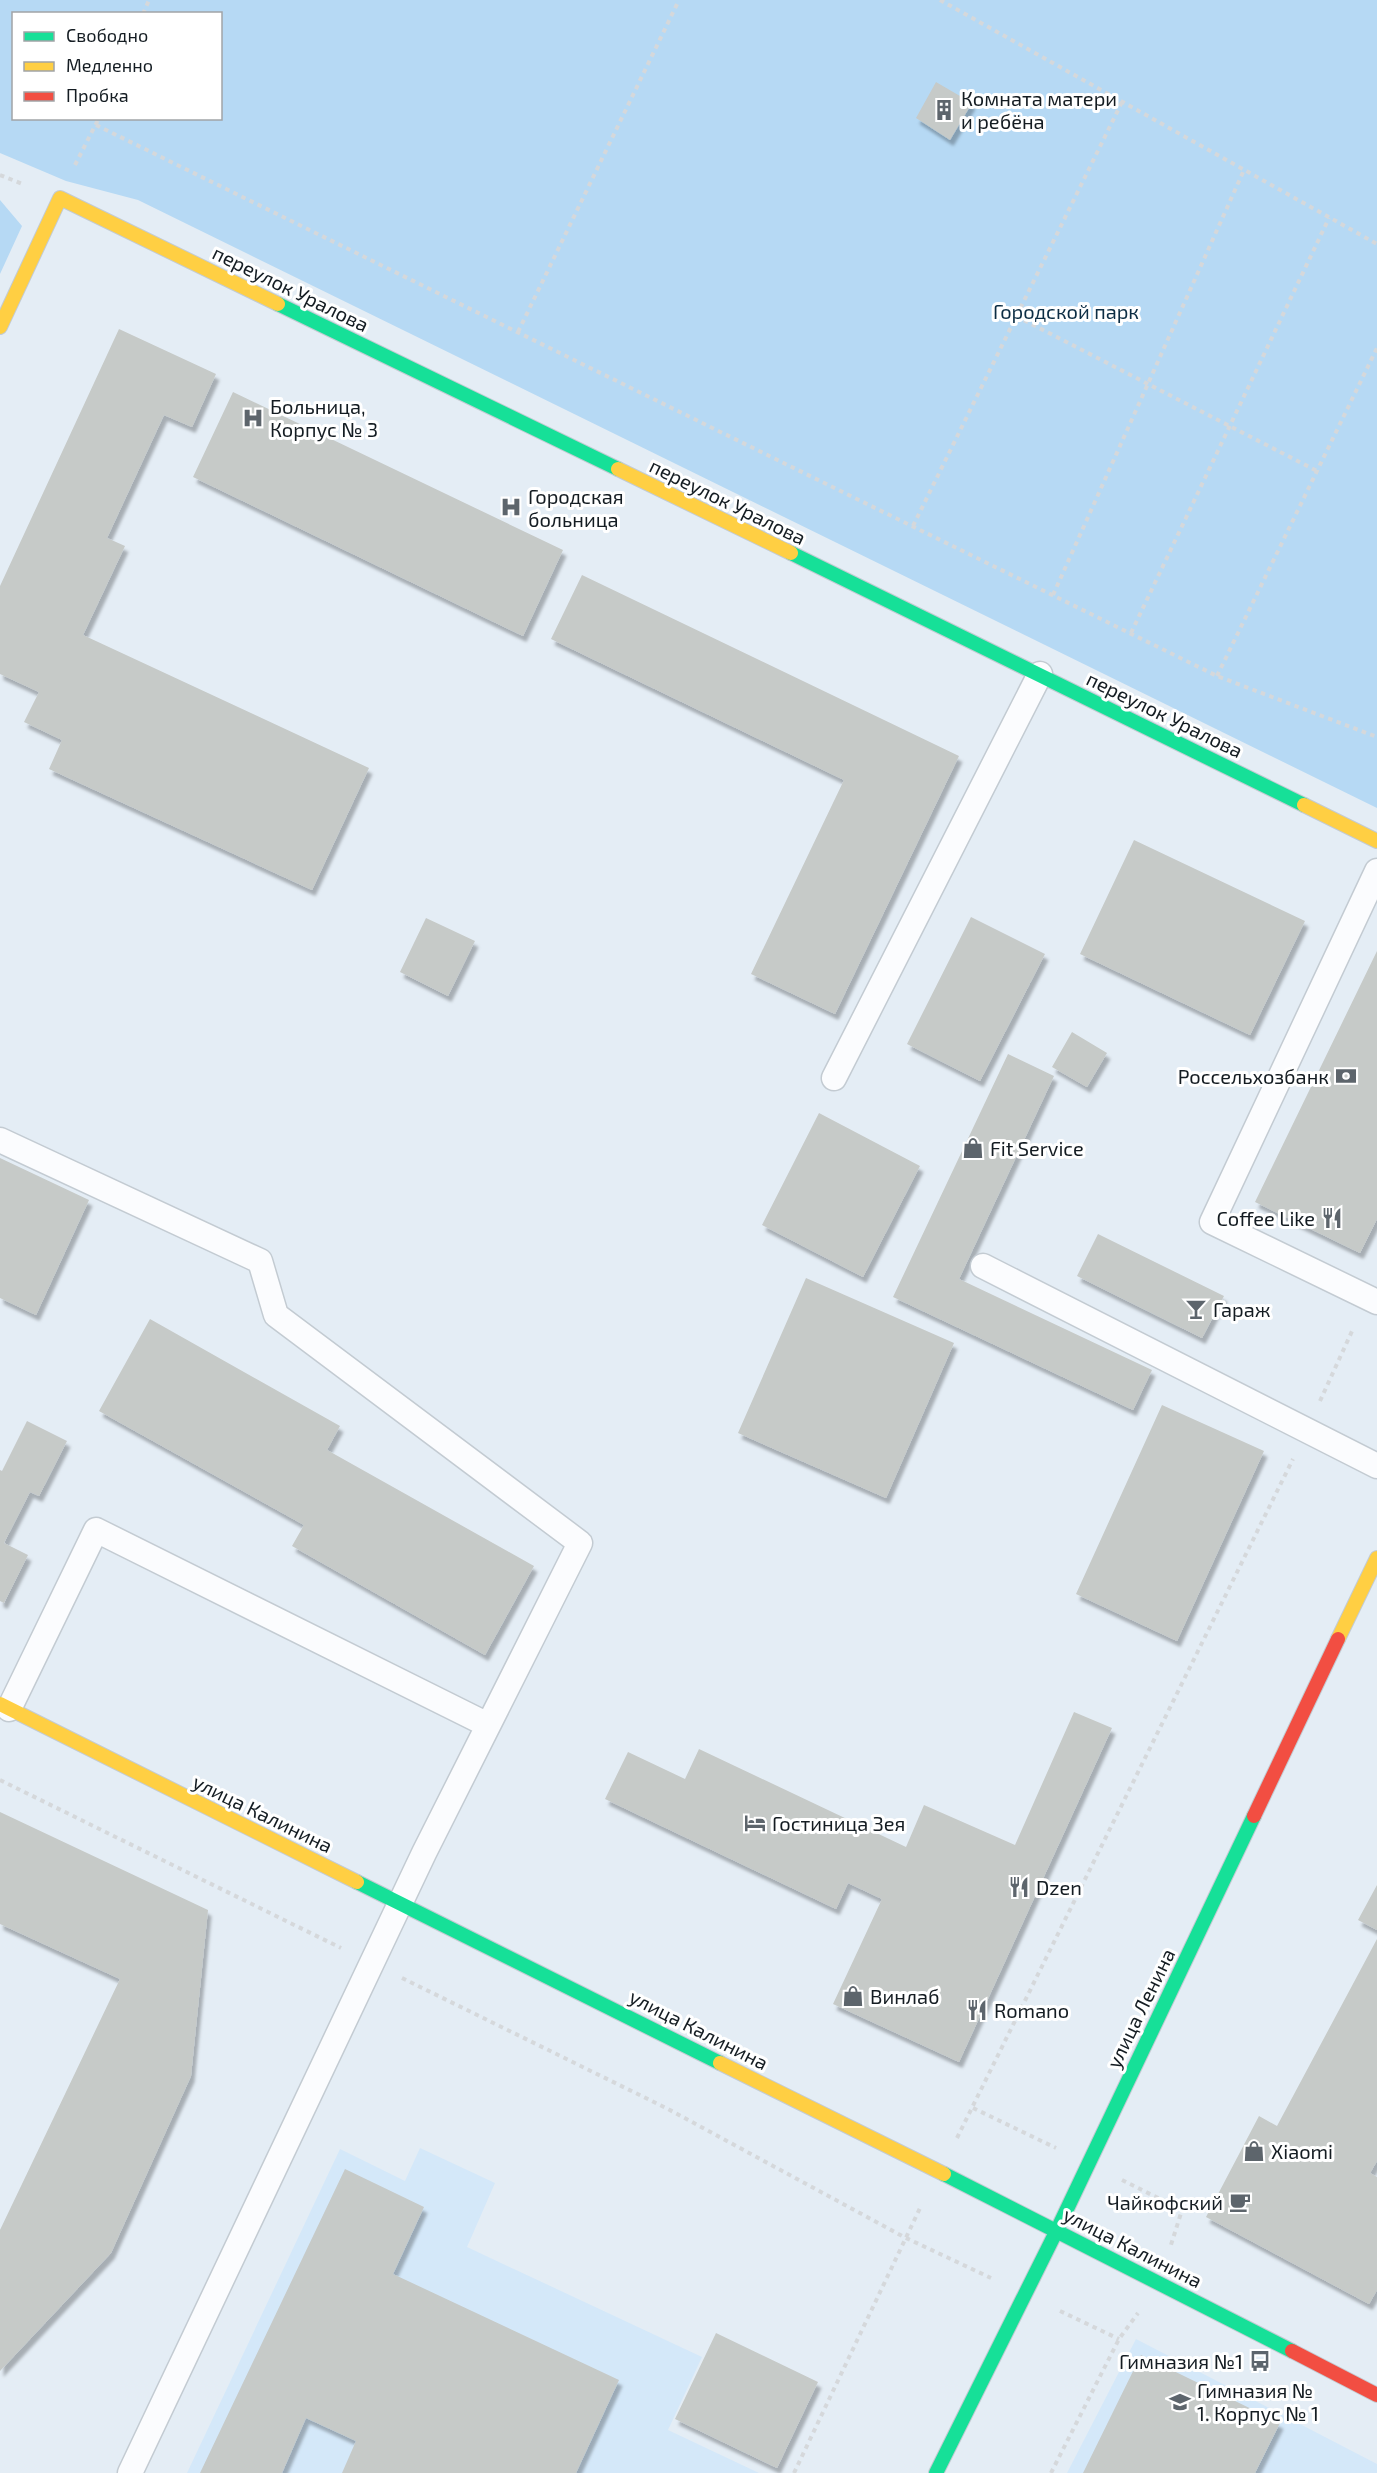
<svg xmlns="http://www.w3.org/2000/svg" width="1377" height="2473" viewBox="0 0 1377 2473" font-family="'Exo 2',sans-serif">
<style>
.built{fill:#d4e8f9}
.green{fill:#b6d9f4;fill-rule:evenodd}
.building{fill:#c6cac8;filter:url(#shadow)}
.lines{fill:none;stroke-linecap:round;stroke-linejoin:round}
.lane-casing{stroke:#c3cbd2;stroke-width:27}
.fast-casing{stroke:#c3cbd2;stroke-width:16}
.slow-casing{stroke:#c3cbd2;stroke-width:16}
.jam-casing{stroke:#c3cbd2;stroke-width:16}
.path{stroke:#d5d8db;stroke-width:4;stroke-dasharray:4.5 4.5;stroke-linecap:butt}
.lane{stroke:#fbfcfe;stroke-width:24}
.fast{stroke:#16e098;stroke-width:14}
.slow{stroke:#ffcf43;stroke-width:14}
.jam{stroke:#f24e42;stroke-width:14}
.labels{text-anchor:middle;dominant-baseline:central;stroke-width:6;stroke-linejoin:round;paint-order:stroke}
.poi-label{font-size:20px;fill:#141c22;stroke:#fff;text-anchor:start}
.street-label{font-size:20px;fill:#141c22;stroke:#fff}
.park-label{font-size:20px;fill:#0c2d44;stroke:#fff}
</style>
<defs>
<filter id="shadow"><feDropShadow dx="3.5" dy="6" stdDeviation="1.5" flood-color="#0004"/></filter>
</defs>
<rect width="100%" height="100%" fill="#e4edf5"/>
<path class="built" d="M420,2148L495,2183L467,2247L702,2357L668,2430L759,2473H187L340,2149L405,2181Z
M1136,2339L1377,2464V2473H1067Z"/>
<path class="green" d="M0,0H1377V808L138,200L66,181L0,153ZM14,14H220V118H14Z
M0,200L22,226L0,274Z"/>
<path class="building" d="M936,82L972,103L950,140L916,118Z
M119,329L216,374L192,427L164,415L107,538L125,546L83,635L369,768L312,890L49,769L62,740L24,722L39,692L0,674V586Z
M233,392L563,550L523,636L193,477Z
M582,575L959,756L835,1014L751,974L844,780L551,639Z
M1134,840L1305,921L1250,1035L1080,954Z
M971,917L1045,954L980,1081L907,1044Z
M426,918L475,941L448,996L400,972Z
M1377,951V1219L1360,1253L1255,1202Z
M1072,1032L1107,1053L1087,1087L1052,1067Z
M1008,1054L1054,1076L959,1279L1152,1370L1133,1410L893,1297Z
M819,1113L920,1166L863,1277L762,1225Z
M0,1158L89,1200L36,1315L0,1298Z
M1098,1234L1224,1296L1202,1338L1077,1276Z
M806,1278L954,1343L886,1498L738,1433Z
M150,1319L340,1426L327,1450L534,1566L485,1655L292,1546L304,1525L99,1411Z
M1162,1405L1264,1451L1177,1641L1076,1594Z
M27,1421L67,1441L39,1496L30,1492L4,1543L28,1555L4,1603L0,1601V1470L2,1471Z
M1074,1712L1112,1728L959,2062L833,2004L882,1899L848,1883L836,1909L605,1799L628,1752L685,1779L699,1749L906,1847L924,1805L1015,1845Z
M0,1812L208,1910L191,2076L111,2253L0,2371V2230L120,1979L0,1924Z
M1377,1885V1930L1358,1920Z
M1377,1939V2161L1370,2173L1377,2177V2290L1369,2304L1206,2217L1259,2116L1277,2126Z
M345,2169L424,2207L393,2274L619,2380L576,2473H342L356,2441L306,2418L282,2473H200Z
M716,2333L818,2382L777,2468L675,2419Z
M1141,2355L1280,2423L1255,2473H1083Z"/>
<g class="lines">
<defs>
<path id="lane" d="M1377,871L1212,1222L1377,1302
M834,1078L1040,674
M0,1140L260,1261L276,1315L580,1543L424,1853L130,2473
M983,1266L1377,1466
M9,1709L96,1530L488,1725"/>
<path id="fast" d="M278,304L618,469
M791,553L1304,805
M357,1882L720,2063
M944,2174L1292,2351
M936,2473L1057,2230L1254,1816"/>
<path id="slow" d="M0,327L60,198L278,304
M618,469L791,553
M1304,805L1377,841
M1338,1639L1377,1558
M0,1704L357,1882
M720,2063L944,2174"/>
<path id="jam" d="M1254,1816L1338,1639
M1292,2351L1377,2395"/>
</defs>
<use href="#lane" class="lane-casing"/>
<use href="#fast" class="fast-casing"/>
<use href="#slow" class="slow-casing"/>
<use href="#jam" class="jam-casing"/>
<path class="path" d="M940,0L1377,244
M143,14L149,0
M96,125L1217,676L1377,737
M75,165L99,118
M0,175L25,185
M1016,316L1317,471
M518,332L679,0
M913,526L1122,102
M1053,595L1244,170
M1131,633L1329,218
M1217,676L1377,348
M1320,1401L1353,1329
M0,1780L341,1948
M402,1978L668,2109L904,2237L991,2278
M973,2108L1056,2148
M957,2138L1293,1459
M1122,2180L1182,2210L1170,2248
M1060,2311L1119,2339
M794,2473L921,2206
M1051,2473L1119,2339L1138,2313"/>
<use href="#lane" class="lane"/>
<use href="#fast" class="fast"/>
<use href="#slow" class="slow"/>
<use href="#jam" class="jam"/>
</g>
<defs>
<symbol id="building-bare" viewBox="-9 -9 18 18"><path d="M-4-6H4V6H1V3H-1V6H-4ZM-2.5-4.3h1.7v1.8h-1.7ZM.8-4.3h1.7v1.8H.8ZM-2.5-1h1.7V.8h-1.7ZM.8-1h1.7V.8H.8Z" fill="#5d656c" stroke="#fff" stroke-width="2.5" paint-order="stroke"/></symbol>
<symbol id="hospital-bare" viewBox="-9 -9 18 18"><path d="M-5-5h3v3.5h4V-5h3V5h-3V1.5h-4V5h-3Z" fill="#5d656c" stroke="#fff" stroke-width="2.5" paint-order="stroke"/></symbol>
<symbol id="bank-bare" viewBox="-9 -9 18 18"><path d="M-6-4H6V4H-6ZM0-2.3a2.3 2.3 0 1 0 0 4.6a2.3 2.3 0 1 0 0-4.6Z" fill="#5d656c" stroke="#fff" stroke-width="2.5" paint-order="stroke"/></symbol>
<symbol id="shop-bare" viewBox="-9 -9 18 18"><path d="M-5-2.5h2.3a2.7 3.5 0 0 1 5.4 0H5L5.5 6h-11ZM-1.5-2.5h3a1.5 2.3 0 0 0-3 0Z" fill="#5d656c" stroke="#fff" stroke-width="2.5" paint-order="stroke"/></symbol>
<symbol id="restaurant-bare" viewBox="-9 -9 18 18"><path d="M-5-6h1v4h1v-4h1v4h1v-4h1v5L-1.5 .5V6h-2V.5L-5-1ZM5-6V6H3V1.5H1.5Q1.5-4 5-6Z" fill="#5d656c" stroke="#fff" stroke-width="2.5" paint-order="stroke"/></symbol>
<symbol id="bar-bare" viewBox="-9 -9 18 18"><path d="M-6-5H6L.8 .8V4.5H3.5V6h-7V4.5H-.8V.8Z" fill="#5d656c" stroke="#fff" stroke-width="2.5" paint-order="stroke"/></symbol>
<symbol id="hotel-bare" viewBox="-9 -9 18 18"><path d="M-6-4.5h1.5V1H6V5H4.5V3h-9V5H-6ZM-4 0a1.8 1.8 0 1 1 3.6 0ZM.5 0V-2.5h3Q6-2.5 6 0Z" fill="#5d656c" stroke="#fff" stroke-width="2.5" paint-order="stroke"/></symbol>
<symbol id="cafe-bare" viewBox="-9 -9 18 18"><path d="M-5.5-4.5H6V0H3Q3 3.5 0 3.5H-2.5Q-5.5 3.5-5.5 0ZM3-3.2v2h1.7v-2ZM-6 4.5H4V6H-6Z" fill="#5d656c" stroke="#fff" stroke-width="2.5" paint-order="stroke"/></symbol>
<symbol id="bus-bare" viewBox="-9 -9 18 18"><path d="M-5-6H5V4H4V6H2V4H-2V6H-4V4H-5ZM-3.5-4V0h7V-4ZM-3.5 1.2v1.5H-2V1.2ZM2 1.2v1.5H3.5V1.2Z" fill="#5d656c" stroke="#fff" stroke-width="2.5" paint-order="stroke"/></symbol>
<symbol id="school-bare" viewBox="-9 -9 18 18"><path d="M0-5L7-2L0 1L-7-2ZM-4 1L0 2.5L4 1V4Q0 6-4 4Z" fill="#5d656c" stroke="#fff" stroke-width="2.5" paint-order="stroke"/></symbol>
</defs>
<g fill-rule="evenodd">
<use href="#building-bare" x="929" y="95" width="30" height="30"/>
<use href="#hospital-bare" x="238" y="403" width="30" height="30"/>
<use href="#hospital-bare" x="496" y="492" width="30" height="30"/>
<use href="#bank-bare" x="1331" y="1061" width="30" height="30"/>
<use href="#shop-bare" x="958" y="1133" width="30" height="30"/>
<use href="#restaurant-bare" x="1317" y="1203" width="30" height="30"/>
<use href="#bar-bare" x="1181" y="1294" width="30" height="30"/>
<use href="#hotel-bare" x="740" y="1808" width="30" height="30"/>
<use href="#restaurant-bare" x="1004" y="1872" width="30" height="30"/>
<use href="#shop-bare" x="838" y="1981" width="30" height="30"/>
<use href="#restaurant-bare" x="962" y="1995" width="30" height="30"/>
<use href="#shop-bare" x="1239" y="2136" width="30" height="30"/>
<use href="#cafe-bare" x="1225" y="2187" width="30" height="30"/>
<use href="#bus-bare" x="1245" y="2346" width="30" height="30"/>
<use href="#school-bare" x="1165" y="2387" width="30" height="30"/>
</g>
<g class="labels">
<g class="poi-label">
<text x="961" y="98">Комната матери<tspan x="961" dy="23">и ребёна</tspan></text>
<text x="270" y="406">Больница,<tspan x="270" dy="23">Корпус № 3</tspan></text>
<text x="528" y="496">Городская<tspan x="528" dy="23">больница</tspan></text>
<text x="1329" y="1076" text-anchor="end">Россельхозбанк</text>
<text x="990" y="1148">Fit Service</text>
<text x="1315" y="1218" text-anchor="end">Coffee Like</text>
<text x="1213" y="1309">Гараж</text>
<text x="772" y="1823">Гостиница Зея</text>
<text x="1036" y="1887">Dzen</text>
<text x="870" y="1996">Винлаб</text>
<text x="994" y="2010">Romano</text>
<text x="1271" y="2151">Xiaomi</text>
<text x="1223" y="2202" text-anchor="end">Чайкофский</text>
<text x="1243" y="2361" text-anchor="end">Гимназия №1</text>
<text x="1197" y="2390">Гимназия №<tspan x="1197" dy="23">1. Корпус № 1</tspan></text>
</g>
<g class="street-label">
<text transform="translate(291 288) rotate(26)">переулок Уралова</text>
<text transform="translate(728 501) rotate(26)">переулок Уралова</text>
<text transform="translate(1165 714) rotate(26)">переулок Уралова</text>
<text transform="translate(263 1813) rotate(26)">улица Калинина</text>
<text transform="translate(1140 2008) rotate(-64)">улица Ленина</text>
<text transform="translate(699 2029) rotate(27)">улица Калинина</text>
<text transform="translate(1133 2247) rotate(27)">улица Калинина</text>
</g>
<g class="park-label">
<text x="1066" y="311">Городской парк</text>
</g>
</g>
<rect x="12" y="12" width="210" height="108" fill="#ffffff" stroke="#a1a4a7" stroke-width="1.5"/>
<rect x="24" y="32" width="30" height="9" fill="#16e098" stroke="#a1a4a7" stroke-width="1.5"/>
<text x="66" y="42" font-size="18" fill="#141c22">Свободно</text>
<rect x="24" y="62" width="30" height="9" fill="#ffcf43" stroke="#a1a4a7" stroke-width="1.5"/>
<text x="66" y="72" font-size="18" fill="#141c22">Медленно</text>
<rect x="24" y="92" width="30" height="9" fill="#f24e42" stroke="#a1a4a7" stroke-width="1.5"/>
<text x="66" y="102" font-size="18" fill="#141c22">Пробка</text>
</svg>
